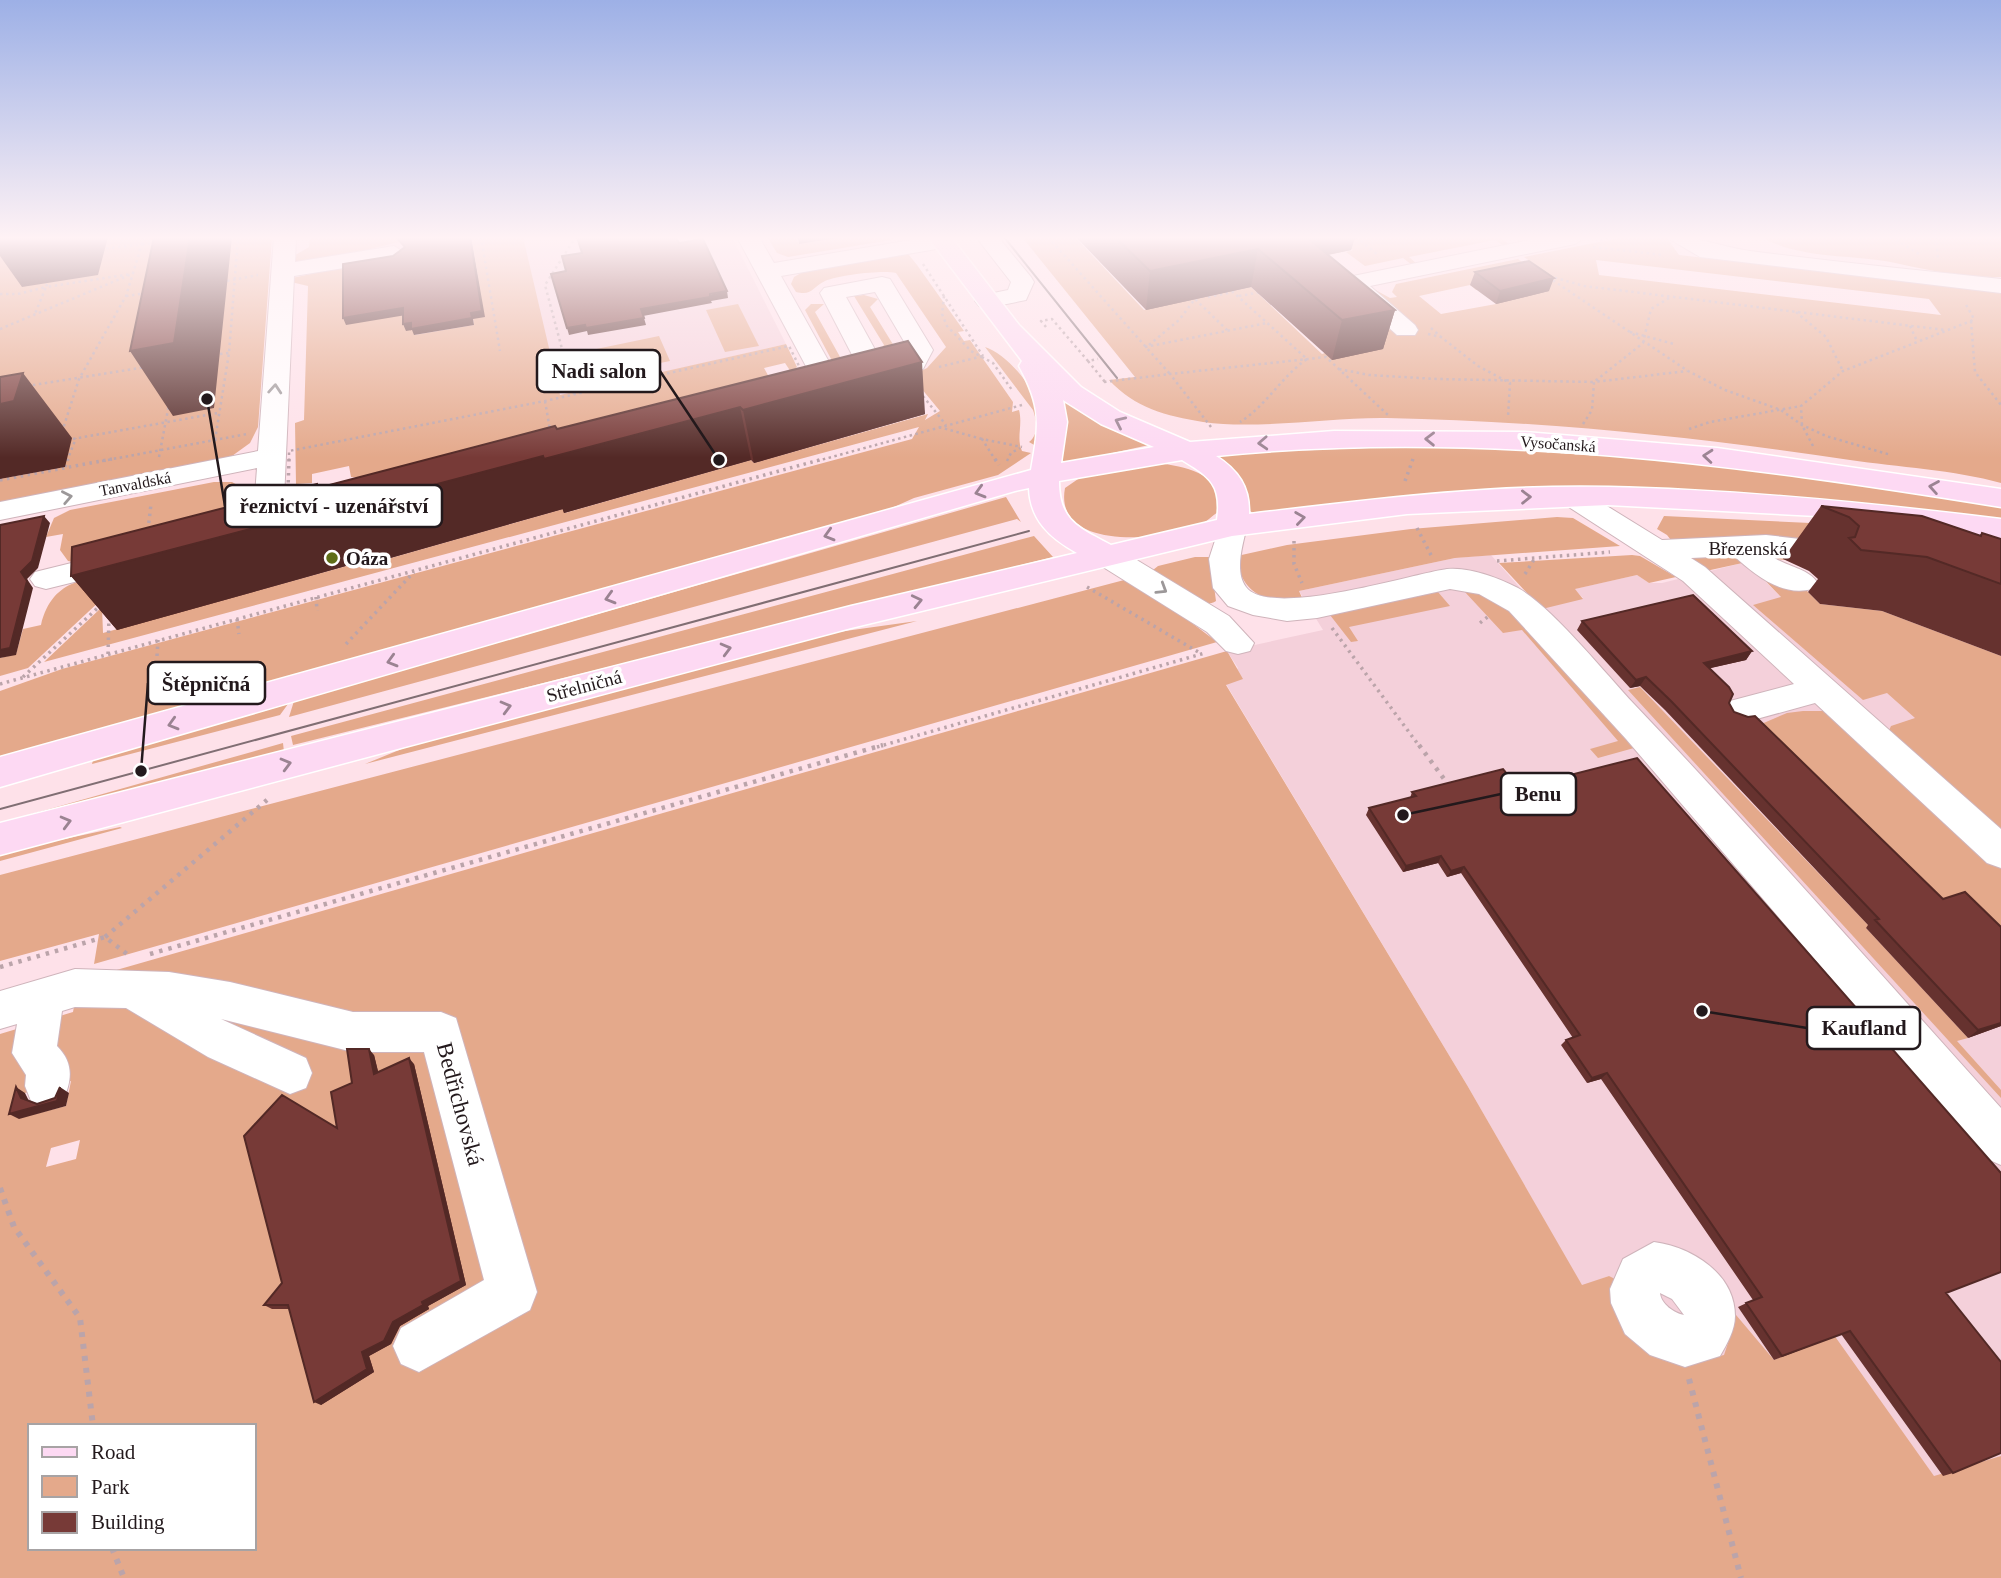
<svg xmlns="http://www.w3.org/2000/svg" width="2001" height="1578" viewBox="0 0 2001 1578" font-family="'Times New Roman',serif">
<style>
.built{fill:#f4d0da}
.green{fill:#e4a98b;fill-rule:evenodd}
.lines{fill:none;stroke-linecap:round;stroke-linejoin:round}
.minor-casing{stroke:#cfb4bb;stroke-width:2}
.major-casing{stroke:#fff;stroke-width:3}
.path-far3{stroke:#bba4aa;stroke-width:2.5;stroke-dasharray:2.5 3.5;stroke-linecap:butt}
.path-far2{stroke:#bba4aa;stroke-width:3.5;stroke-dasharray:2.5 4.5;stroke-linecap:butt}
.path-far1{stroke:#bba4aa;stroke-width:4.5;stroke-dasharray:3.5 6;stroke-linecap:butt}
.path{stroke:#bba4aa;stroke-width:6;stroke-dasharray:5 7;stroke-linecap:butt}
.minor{fill:#fff;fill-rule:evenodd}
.major{fill:#fdd9f3;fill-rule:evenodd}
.tram{stroke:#806e73;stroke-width:2}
.wall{fill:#66322f}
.shaded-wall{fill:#532926}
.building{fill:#773a37;stroke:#532926;stroke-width:2}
.oneway{stroke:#9c9899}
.oneway2{stroke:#9b8392}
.poi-dot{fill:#5e6d17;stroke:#fff;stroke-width:2.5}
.labels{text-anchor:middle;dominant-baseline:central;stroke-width:7;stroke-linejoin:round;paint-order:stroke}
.far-street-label{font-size:16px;fill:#23191c;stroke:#fff}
.street-label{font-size:19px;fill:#23191c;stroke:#fff}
.poi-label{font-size:19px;font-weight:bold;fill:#23191c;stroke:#fff;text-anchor:start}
.near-street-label{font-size:23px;fill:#23191c;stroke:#fff}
.leader{fill:none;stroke:#23191c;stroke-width:2.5}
.callout-dot{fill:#23191c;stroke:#fff;stroke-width:2.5}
.callout{fill:#fff;stroke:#23191c;stroke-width:2.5}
.callout-label{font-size:21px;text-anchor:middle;font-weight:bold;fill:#23191c}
</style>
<rect width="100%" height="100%" fill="#fee1e9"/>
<path class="built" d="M369,237H732L786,344L560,396L311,444L313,245Z
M1491,555L1538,608L1583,598L1574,589L1637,575L1649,583H1662L1746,562L1841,658L2001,771V1561L1728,1433L1609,1276L1582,1286L1467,1085L1226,684L1238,668L1227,651L1323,630L1299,591L1455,558Z"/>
<path class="green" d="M23,237H272L258,427L250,443L232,456L0,504V479L65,467L0,452V240Z
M310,237H450L399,242L370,249L358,256L297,262L292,257L309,247Z
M471,237H523L560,395L786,344L797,367L791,372L785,363L764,368L769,377L359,478L351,477L349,466L312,474V483L296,484L295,423L304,420L308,286L291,282L292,278L400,255L406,315L415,335L474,325L467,279L478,277Z
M767,237H795L799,244L837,237H897L891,240L788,257L777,253Z
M1022,237H1075L1144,310L1251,287L1322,354L1325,353L1352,277L1390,298L1397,297L1392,292L1396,284L1518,259L1543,277L1549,275L1524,257L1624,237L1667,238L1679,255L2001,292V483C1955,470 1897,467 1850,460C1696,437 1543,421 1387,418C1329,417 1258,430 1203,422C1166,416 1135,408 1109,380L1135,377ZM1596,260L1929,299L1941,315L1599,275ZM1521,281L1496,304L1441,314L1419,296L1470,285L1476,290Z
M1336,237H1512L1502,239L1511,245L1504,246L1495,240L1409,257L1417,264L1412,265L1403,258L1365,266L1346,252L1353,250Z
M1761,237H2001V277C1967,278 1932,271 1900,264C1853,253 1804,261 1761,237Z
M904,254L909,255L917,265L964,331L958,332L964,341L970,340L1013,402L1012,412L1019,410C1023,425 1016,438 1022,451L1031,453L998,475L914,498L876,515L0,761V691L62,669L912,439L919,427L44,662L102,607L103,633L354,564L356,568L563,509L565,513L751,460L754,463L928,414L925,420L940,411L911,376L927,368L946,347L896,273C882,270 840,275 825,281C812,287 813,296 796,292L791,284L794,277L801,273Z
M864,295L878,299L870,307L902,359L874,358L884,345L854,296Z
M738,304L759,346L725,352L706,310Z
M811,304H824L815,312L849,373L838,372L805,310Z
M659,336L670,361L586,378L577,353Z
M985,347C1006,353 1038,390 1039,413C1040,423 1037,435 1036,446L1029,442C1039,434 1037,421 1033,410Z
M1063,401L1149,445L1067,463L1062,460Z
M1417,446L1570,451L1770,470L2001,505V522L1809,499L1434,494L1256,515L1250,511C1249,485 1237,471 1215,459L1218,455L1239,453Z
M1158,463C1187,467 1226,474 1218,512C1212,516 1206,522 1200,525C1165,541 1053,552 1065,488L1081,477L1100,472Z
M214,482H232L239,486L240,504L78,563L68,561L60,550L63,534L46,537L54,518L70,510Z
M1006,497L1021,522L1017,519L289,717L294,701Z
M1664,516L1853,525L1842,566L1775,559L1820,604L1882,611L2001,656V838L1887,735L1891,726L1915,718L1887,693L1863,700L1753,605L1781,597L1747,562L1706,571L1684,557L1667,535L1657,529Z
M1557,517L1573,518L1620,546L1455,558L1299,591L1303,600C1268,604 1240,595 1237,556L1287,545L1411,529Z
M1034,536L1053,557L293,745L291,736Z
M1632,555L1640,556L1676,577L1649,583L1637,575L1575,589L1583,599L1542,609L1499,563Z
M1195,557H1210L1216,601C1198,613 1168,581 1153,570L1158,566Z
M131,572L28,668L0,676V658L16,654L23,629L41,625C53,576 89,579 131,572Z
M1128,579L1139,583L1217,642L94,964L99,934L0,961V875Z
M1464,591L1495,596L1529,628L1634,748L1598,758L1590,749L1618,741L1522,630L1503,633Z
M1438,592L1450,606L1349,627L1358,641L1351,642L1330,615Z
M917,621L365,764L431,737L838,632Z
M1227,651L1243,679L1226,685L1467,1085L1582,1285L1609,1276L1617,1280L1698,1361L1724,1355L1732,1331L1731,1309L1774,1360L1834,1335L1934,1476L2001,1456V1578H0V1034L73,1012L75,1001L99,975ZM71,1081L66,1106L19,1118L25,1093ZM80,1140L76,1159L46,1167L51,1148ZM30,1426H254V1548H30Z
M1640,687L1870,927L1866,928L1968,1038L1957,1041L2001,1090V1098L1628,690Z
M288,704L280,715L92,764L93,760Z
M1803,711H1824L1835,715L2001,869V945L1933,907L1752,728L1787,713Z
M283,743L284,752L0,826V823Z
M120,827L122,828L0,861V853Z"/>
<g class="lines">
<defs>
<path id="minor" d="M274,237H296L295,262L394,246L405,253L394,260L294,276L283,522L278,529L268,531L258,529L253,522L257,468L0,520V502L258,451Z
M737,237H759L774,263L929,237H950L953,241L942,248L781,276L842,385L838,390H820L816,385Z
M976,237H998L1031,277L1034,282L1026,300L987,308L979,306L975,301L979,296L1008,290L1011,282Z
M1544,237H1586L1575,244L1370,286L1415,325L1418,330L1415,335H1397L1345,288L1353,276Z
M1666,237C1694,235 1721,247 1750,251C1833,262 1917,270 2001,279V293L1700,257Z
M882,277L890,279L933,350L923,369L875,382L866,379L862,374L820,293L824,288ZM875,292L909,350L904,359L883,364L846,297Z
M1571,487L1581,490L1662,540L1766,535L1853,545L1857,552L1853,559L1842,562L1770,555C1784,566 1808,568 1817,582L1812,589C1782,597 1755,575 1734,556L1691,558L1705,567L2001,829V868L1987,863L1815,703L1742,723L1730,719L1725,710L1730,701L1794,684L1683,581L1561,502L1557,496L1561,490Z
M1232,517L1242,519L1247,526C1243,544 1234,571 1246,587C1270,619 1411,574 1447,569C1471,567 1498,578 1518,588C1552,607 1605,673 1634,704C1759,835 1879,973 2001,1108V1165L1985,1158L1626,739L1509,611L1479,594L1450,589L1317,618L1287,621L1253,615L1228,606L1213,588L1209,559L1222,519Z
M1106,545L1117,548L1229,616L1254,643L1250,651L1238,654L1226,651L1207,632L1095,562L1091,555L1095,548Z
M120,551L131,554L135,561L131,568L46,589L35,586L30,579L35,572Z
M75,969L169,972L230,982L353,1012H441L456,1018L537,1292L530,1310L419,1372L401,1364L393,1346L401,1328L484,1280L424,1052H353L221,1019L306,1058L312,1073L306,1088L290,1094L208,1057L126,1008L75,1007L62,1011L57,1046C74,1063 72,1080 63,1101L47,1107L31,1101L25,1086L26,1075L12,1053L17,1024L0,1029V991Z
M1654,1242C1691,1247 1735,1273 1735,1316C1735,1330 1727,1344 1720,1356L1685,1367L1650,1355L1625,1334L1611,1303L1610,1289L1623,1259ZM1660,1293L1672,1299L1684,1315C1674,1313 1661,1304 1660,1293Z"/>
<path id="major" d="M928,237H951L1019,325L1081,387L1120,412L1190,442L1334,431L1525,432L1717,448L2001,489V507C1742,465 1478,429 1216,456C1238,470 1250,487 1249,514C1368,500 1488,484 1609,487C1741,490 1871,503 2001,519V539L1836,517L1608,505L1407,514L1232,536L851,628L0,855V823L851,606L1077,553C1050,538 1030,520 1029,488L1015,491L0,787V757L1031,470C1039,424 1042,408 1019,366L1022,361ZM1063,400L1101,424L1154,447L1061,463L1067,422ZM1182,460C1210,477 1222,485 1217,520L1111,545C1080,528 1059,522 1059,481Z"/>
</defs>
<use href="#minor" class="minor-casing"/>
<use href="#major" class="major-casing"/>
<path class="path-far3" d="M481,237L500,351
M1048,237L1170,374
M1356,237L1379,256
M1429,237L1445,239
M1891,237L1919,254
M1936,237L1938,259
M1600,240L1615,237
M573,241L545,285L574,394
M1593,247L1664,255
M100,249L157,243
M923,264L983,356
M1549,276L1584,286L1945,330
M1548,277L1688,371L1725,390L1781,410L1802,425L1826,436L1891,455
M227,281L258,275
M47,284L46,287L131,274
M0,294H18L46,287L34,316
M126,296L147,293
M944,296L942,314L947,326L971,351L993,363L1012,390
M1239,296L1261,292
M1208,297L1233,292L1307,359C1281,377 1267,405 1240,422
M1796,312L1826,337L1843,371
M1971,321L1975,372L2001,405
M1910,326L1917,341
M1046,327L1041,321L1052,319L1088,361L1098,359
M1431,328L1441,337
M0,329L132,274
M1630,332L1674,344
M1428,334L1441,337L1478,366L1510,383L1508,417
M1149,345L1179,320L1195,299L1227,330
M1145,347L1267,323
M220,354L229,353
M1088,361L1105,382
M939,367L983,356
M1339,369L1369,375L1437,379L1594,382L1643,343L1651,309L1669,298
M1104,382L1170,374
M27,386L146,367
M923,396L946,425
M545,401L550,430
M1583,424L1592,410L1594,382L1687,371
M939,427L982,439
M1211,427L1170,374L1326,357L1388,415
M1689,429L1710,422L1801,406
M62,432L79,379L126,296L144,237
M67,440L218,413
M215,440L229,353L238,237
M1813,446L1802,425L1801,406L1843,371L1971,321L1974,319L1965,303
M159,457L169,404
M67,461L76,438
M102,461L247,434
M289,461V451L545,401L789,346L803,374L441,461
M817,461L1022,405
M996,461L982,439L1022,447
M1007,461L1011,453L1020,448"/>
<path class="path-far2" d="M289,459L288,490L306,492L448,459
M995,459L999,465
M65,467L68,459
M0,480L112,459
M1405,481L1413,459
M1417,528L1432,557
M148,530L151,504
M1294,541V564L1302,583
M1497,561L1610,552
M1525,574L1535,558
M1087,587L1200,653
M316,597L317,611
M237,619L239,634
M1480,623L1490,615
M1332,628L1420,747
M346,644L414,572
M108,654L109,615
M157,656L158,640
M23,677L102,604
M0,684L823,459
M877,747L1205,653"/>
<path class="path-far1" d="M1419,745L1450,787
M105,937L267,800
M150,954L883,745
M0,967L105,937L127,954"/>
<path class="path" d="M0,1188L14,1227L80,1318L93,1426
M1689,1379L1741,1578
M112,1548L124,1578"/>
<use href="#minor" class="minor"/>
<use href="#major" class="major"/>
<path class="tram" d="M1004,237L1117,378
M0,809L1029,531"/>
</g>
<path class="wall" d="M1076,237H1355L1351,250L1328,255L1395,310L1383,349L1332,360L1251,287L1146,310Z
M1475,272L1549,291L1496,304L1470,285Z
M908,341L925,414L754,463L751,460L564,513L563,509L355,568L353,564L117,630L71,576L319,487L557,429Z
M1821,506L1979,536L1982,533L2001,539V656L1882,611L1820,604L1808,592L1818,579L1809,571L1783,559Z
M1582,621L1752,651L1746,660L1710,668L1734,712L1943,899L2001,927V1026L1968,1038L1866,928L1868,925L1665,710L1640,686L1630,688L1577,630Z
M1519,788L1946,1293L1953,1473L1943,1476L1841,1334L1774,1360L1738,1307L1753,1300L1601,1079L1587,1083L1561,1045L1566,1040L1573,1038L1461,873L1447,877L1438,863L1403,872L1366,815L1369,808L1410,798L1412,792Z
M374,1055L378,1072L414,1064L466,1285L428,1306L429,1309L400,1326L391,1344L369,1356L374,1372L321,1405L289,1309H272L264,1305L282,1283L337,1128Z"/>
<path class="shaded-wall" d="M0,237H108L98,275L22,287L0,256Z
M190,237H232L214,408L173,416L130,351Z
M470,237H471L485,317L473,319L474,325L414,335L412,330L406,331L403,324L471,313Z
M798,237H837V238L799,244Z
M1297,237H1355L1351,250L1311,258Z
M1258,249L1251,287L1146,310L1150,271Z
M1554,278L1549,291L1496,304L1500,291Z
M727,291L728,298L711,301L712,303L643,316L641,309Z
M403,308L406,315L346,325L343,318Z
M1395,310L1383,349L1332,360L1342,320Z
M644,318L646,325L588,335L587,331L569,335L567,328L585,325Z
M922,362L925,414L754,463L743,410Z
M23,373L72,438L65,467L0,479V404Z
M740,407L751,460L564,513L544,459Z
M543,456L563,509L355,568L353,564L117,630L71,576L318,488L317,484L333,511Z
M44,516L50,523L38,568L27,579L33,588L16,655L0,658V650L21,572Z
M1752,651L1746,660L1698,671L1704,663Z
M1646,677L1640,686L1630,688L1636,680Z
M1441,856L1438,863L1403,872L1406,866Z
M1464,867L1461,873L1447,877L1451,871Z
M2001,1023V1026L1968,1038L1978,1030Z
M369,1049L374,1055L380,1079L374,1074Z
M409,1058L414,1064L466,1285L428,1306L429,1309L400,1326L391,1344L369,1356L374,1372L321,1405L314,1402L362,1352Z
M1607,1073L1601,1079L1587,1083L1592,1078Z
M16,1087L25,1093L30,1103L21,1098Z
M60,1087L69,1093L66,1106L19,1119L9,1114L57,1101Z"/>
<path class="building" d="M154,237H190L174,343L130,351Z
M406,237H470L482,311L471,313L472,318L411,329V323L403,324V308L343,318V264L393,256L405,247L397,238Z
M577,237H676L679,243L703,239L727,291L710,294V297L641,309L644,318L586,328L585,325L567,328L551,274L566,271L562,256L582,253Z
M1115,237H1314L1316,238L1310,240L1395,310L1342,320L1258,249L1150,271Z
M1529,261L1554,278L1500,291L1475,272Z
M908,341L922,362L743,410L740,407L544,459L543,456L324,514L323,510L71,576L72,547L317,484L318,488L555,426L557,429Z
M23,373L14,401L0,404V377Z
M1821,506L1922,516L1981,536L1982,533L2001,539V584L1927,557L1861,550L1849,538L1855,537L1859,526L1849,517Z
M44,516L32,561L21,572L27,581L10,648L0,650V525Z
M1693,595L1752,651L1704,663L1729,687L1733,694L1729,703L1734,712L1748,717L1755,716L1943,899L1965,892L2001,927V1023L1978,1030L1875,920L1879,919L1671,701L1646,677L1636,680L1582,621Z
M1637,758L2001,1173V1272L1946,1293L2001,1362V1453L1953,1473L1850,1331L1782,1356L1746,1303L1762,1297L1607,1073L1592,1078L1566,1040L1580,1035L1464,867L1451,871L1441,856L1406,866L1369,808L1416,796L1412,792L1503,769L1519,788Z
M347,1049H369L374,1074L409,1058L461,1281L422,1302L423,1305L393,1322L384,1341L362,1352L367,1369L314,1402L288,1305H264L282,1283L244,1136L282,1095L337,1128L331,1092L352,1083Z
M16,1087L21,1098L37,1104L55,1098L60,1087L57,1101L9,1114Z"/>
<defs><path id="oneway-chevron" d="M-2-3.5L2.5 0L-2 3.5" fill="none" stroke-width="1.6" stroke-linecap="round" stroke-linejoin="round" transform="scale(1.75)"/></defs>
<g class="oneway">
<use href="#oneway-chevron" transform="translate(275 389) rotate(-86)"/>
<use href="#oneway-chevron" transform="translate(67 497) rotate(-11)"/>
<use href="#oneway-chevron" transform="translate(1162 589) rotate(32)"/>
</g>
<g class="oneway2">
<use href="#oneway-chevron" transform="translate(1120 422) rotate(-155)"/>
<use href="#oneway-chevron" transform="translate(1430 439) rotate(-179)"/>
<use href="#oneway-chevron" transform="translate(1263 443) rotate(177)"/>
<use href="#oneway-chevron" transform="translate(1708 456) rotate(-175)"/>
<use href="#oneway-chevron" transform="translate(1934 487) rotate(-170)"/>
<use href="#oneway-chevron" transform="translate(980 492) rotate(164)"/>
<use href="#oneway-chevron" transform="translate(1526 497) rotate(-1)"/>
<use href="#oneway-chevron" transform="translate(1300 518) rotate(-8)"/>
<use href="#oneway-chevron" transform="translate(829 535) rotate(164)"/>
<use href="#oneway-chevron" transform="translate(610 598) rotate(164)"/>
<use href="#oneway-chevron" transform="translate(917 601) rotate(-13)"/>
<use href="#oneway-chevron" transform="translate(726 649) rotate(-15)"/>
<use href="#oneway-chevron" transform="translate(392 661) rotate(164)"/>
<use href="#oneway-chevron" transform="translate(506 707) rotate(-15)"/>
<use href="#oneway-chevron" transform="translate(173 724) rotate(164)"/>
<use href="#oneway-chevron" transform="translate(286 764) rotate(-15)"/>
<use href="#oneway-chevron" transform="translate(66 822) rotate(-15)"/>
</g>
<linearGradient id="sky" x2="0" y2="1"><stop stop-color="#9db0e6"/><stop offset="0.52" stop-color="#fff2f5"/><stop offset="1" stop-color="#fff2f5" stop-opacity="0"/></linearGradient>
<rect width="2001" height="458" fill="url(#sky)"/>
<circle class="poi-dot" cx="332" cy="558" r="7"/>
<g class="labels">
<g class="far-street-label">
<text transform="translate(1558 444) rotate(4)">Vysočanská</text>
<text transform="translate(135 484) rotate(-11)">Tanvaldská</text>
</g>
<g class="street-label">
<text x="1748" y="548">Březenská</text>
<text transform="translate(584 686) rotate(-15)">Střelničná</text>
</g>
<g class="poi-label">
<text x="346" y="558">Oáza</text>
</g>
<g class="near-street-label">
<text transform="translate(460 1104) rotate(75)">Bedřichovská</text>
</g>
</g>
<path class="leader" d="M719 460L660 371M207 399L225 506M141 771L148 683M1403 815L1501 794M1702 1011L1807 1028"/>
<g class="callout-dot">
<circle cx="719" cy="460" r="7"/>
<circle cx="207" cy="399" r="7"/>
<circle cx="141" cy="771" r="7"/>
<circle cx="1403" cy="815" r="7"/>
<circle cx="1702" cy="1011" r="7"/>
</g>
<g class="callout">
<rect x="537" y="350" width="123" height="42" rx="7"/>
<rect x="225" y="485" width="217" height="42" rx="7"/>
<rect x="148" y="662" width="117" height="42" rx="7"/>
<rect x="1501" y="773" width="75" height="42" rx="7"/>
<rect x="1807" y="1007" width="113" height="42" rx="7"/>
</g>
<g class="callout-label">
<text x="599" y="378">Nadi salon</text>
<text x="334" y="513">řeznictví - uzenářství</text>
<text x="206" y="691">Štěpničná</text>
<text x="1538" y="801">Benu</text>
<text x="1864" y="1035">Kaufland</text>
</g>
<rect x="28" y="1424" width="228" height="126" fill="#ffffff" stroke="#a7a3a4" stroke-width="2"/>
<rect x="42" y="1447" width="35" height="10" fill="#fdd9f3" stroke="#a7a3a4" stroke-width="2"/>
<text x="91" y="1459" font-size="21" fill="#23191c">Road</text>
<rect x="42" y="1476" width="35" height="21" fill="#e4a98b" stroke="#a7a3a4" stroke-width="2"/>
<text x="91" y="1494" font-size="21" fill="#23191c">Park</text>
<rect x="42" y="1512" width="35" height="21" fill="#773a37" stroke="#a7a3a4" stroke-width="2"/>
<text x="91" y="1529" font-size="21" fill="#23191c">Building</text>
</svg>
